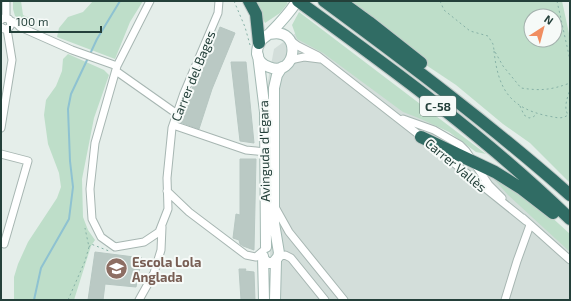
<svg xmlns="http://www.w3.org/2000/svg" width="571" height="301" viewBox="0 0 571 301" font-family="'Exo 2',sans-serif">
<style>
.built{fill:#d3deda}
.green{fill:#bedec9;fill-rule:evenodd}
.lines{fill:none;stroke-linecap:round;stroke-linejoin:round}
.stream{stroke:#8ec2d1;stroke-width:2}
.building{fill:#bac9c4;stroke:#b7c7c2}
.street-casing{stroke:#a7b6b2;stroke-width:9}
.secondary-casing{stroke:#a3b9b3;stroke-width:12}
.highway-casing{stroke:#c2cac8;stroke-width:14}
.path{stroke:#86b1a6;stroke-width:1;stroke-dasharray:2 3;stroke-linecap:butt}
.street{stroke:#fff;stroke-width:7}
.secondary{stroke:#fff;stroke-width:10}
.highway{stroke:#306c64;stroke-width:12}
.labels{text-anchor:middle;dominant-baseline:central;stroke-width:4;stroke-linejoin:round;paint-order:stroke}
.shield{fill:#f6faf8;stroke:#637873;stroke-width:1}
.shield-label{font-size:12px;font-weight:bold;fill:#24403a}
.street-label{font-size:13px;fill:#24403a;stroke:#f6faf8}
.education-label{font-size:13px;font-weight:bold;fill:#785e54;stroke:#f6faf8;text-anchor:start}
</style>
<rect width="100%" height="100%" fill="#e5eeea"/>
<path class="built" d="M297,32L419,112L544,214L570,239V300H271L267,86L274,49Z"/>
<path class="green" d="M13,1H21L23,15L33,20L31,24L15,16L13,9Z
M93,1H143L130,22L115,59L57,37L59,28L68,17L83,12Z
M254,1H285L288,3L280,13L265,23Z
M340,1H562L570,38V183L530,143L503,124L456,85L426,65ZM531,16H555V40H531Z
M299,12L486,154L476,152L449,132L421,119L403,112L323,53L297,39L292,25Z
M68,54L104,70L109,75L94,118L82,179L83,217L88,230L95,240L91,246L74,300H14V277L18,264L28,242L57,198L61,187L59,173L48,144L44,115L46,100L56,86L62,71L63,59Z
M486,170L524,192L570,234V252L508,195Z"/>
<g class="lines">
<path class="stream" d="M90,54L97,39L120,1
M34,300L41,268L69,219L73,187L70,161L68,109L71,94L88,58"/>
</g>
<path class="building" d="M220,27L235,33L212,89L199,129L180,122L194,83L197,84Z
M231,62H246L254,143L240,141Z
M240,159H256L254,250L243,246L240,244L239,240L233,238L236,214L240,215Z
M95,252L142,258L136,287L105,284L103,300H88Z
M239,269H246L245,271L254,272L255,300H241Z"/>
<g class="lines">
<defs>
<path id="street" d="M6,1V18
M150,1L117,66L95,143L90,189L92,219L101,237L115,247L144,242L159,232L168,209L167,178L172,128L184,93L218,13L219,1
M1,20L3,18L9,19L11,24C10,28 8,29 4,29L1,27
M11,21L17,24L20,27L72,50L117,66
M290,40L298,46L318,56L423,138
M290,60L304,57L320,59
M116,71L177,114
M403,119L434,130L460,145L466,151L489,185L502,198
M173,125L246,150L265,152
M1,128L12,60L7,29
M434,147L526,221
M1,154L28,161L4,244L1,243
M167,191L189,212L246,255L256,257L263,251
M275,207L289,232L344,300
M523,218L570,260
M278,257L285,255L291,258L325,300
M139,300L154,273L161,250L162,227
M505,300L517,261L530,225"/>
<path id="secondary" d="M270,34C303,26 297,79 269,67C263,65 258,60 257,54C257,50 258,45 260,42C263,37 268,36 271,32C281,22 290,12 297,1
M258,55L265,112L266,247
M263,256L264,300
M263,258L267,263H273L278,257L279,253L274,223V88L277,75L282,67
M275,300L276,261"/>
<path id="highway" d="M249,1L256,14L259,43
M298,1C392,69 487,138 570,219
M324,1C408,63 492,126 570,195
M340,1L369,22L421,63
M421,137L495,172L522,189L553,213"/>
</defs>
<use href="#street" class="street-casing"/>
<use href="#secondary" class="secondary-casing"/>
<use href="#highway" class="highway-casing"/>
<path class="path" d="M234,1L245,27L250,45
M440,1L444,10L470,31L488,36L493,44L494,50L503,66L521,88C541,91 551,90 570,83
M557,1L570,60
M494,51C498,88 509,108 548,116C555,117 561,120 568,115C563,106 568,98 570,88
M520,106L524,115L529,118L533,117L537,114
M89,247L91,244L109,251
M68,300L85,261L89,247L85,228"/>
<use href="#street" class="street"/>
<use href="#secondary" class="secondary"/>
<use href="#highway" class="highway"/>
</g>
<defs>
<symbol id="school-disc" viewBox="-11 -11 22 22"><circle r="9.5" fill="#8d6e63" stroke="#f6faf8"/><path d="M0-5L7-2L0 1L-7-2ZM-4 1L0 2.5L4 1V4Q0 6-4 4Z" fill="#fff"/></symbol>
</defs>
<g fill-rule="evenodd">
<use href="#school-disc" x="104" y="256" width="25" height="25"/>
</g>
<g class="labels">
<rect class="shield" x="420" y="96" width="36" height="20" rx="3"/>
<g class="shield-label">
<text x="438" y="106">C-58</text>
</g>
<g class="street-label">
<text transform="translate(193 76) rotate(-68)">Carrer del Bages</text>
<text transform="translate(264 151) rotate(-91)">Avinguda d'Egara</text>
<text transform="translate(456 165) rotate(40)">Carrer Vallès</text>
</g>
<g class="education-label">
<text x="132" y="262">Escola Lola<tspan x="132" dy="15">Anglada</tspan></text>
</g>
</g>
<rect width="571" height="301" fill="none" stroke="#24403a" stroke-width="4"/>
<g transform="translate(543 28) rotate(36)"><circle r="19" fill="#f6faf8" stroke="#a2b0ac"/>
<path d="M0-3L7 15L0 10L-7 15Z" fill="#f08e61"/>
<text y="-6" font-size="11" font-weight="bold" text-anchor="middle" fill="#24403a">N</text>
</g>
<path d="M10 26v6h91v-6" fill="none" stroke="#24403a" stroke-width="2"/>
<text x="16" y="26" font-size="12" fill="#24403a" stroke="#f6faf8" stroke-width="3" paint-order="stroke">100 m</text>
</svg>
